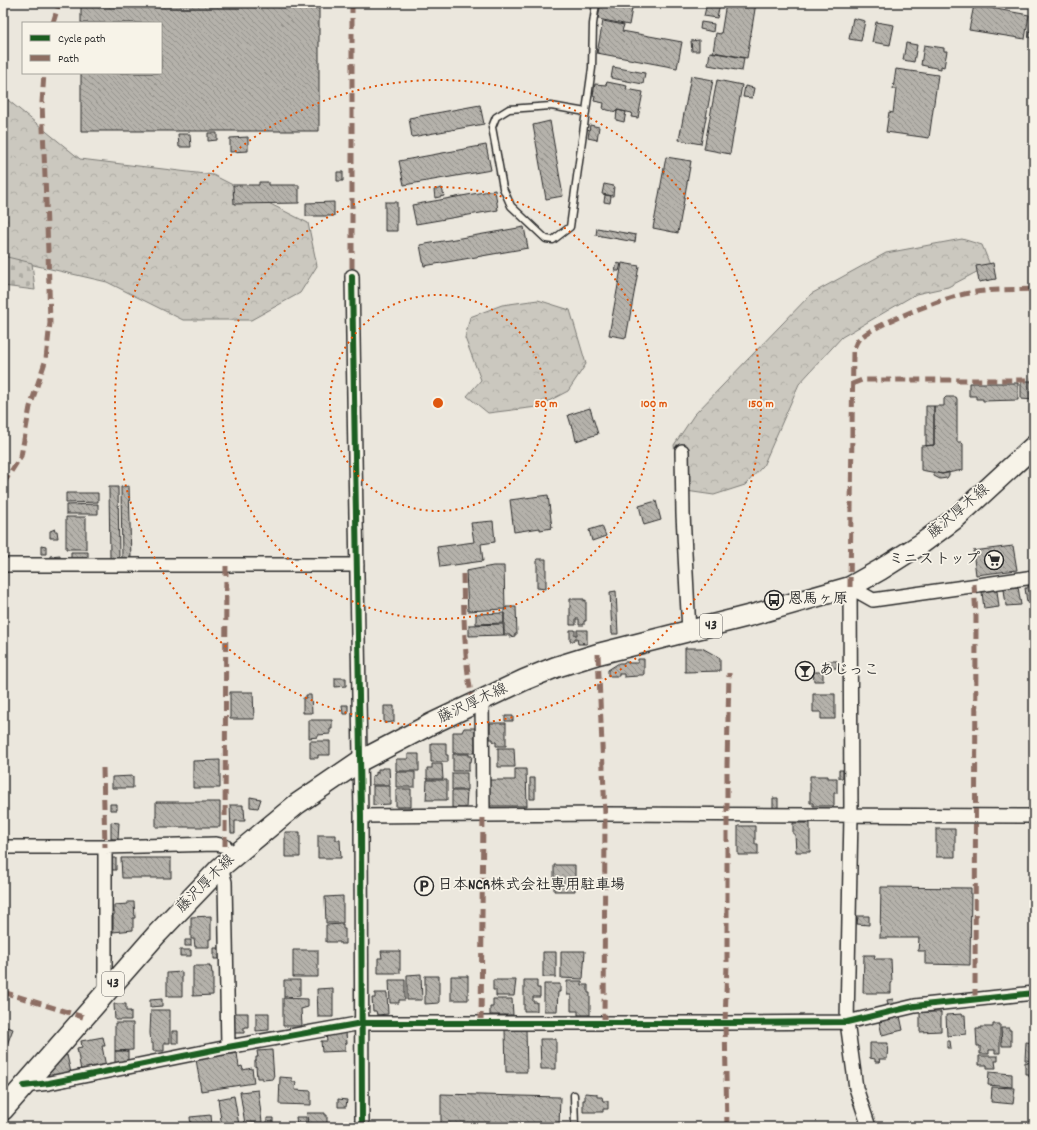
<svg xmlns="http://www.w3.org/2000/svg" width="1037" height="1130" viewBox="0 0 1037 1130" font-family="Dekko,'Klee One',sans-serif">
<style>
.forest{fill:url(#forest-crowns);stroke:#7b7a75}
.cemetery{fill:url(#cemetery-stones);stroke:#7b7a75}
.building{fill:url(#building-back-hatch);stroke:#2b2b2b}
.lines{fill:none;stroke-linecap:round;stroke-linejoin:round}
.service-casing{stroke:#2b2b2b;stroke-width:9}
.minor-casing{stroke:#2b2b2b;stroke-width:16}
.primary-casing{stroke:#2b2b2b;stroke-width:23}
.service{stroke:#f7f3e8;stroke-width:6}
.minor{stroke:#f7f3e8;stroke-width:13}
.primary{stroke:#f7f3e8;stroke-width:20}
.quiet{stroke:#8d6e63;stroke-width:5;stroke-dasharray:10 5;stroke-linecap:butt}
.cycleway-casing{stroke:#f7f3e8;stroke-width:8}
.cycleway{stroke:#1b5e20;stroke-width:6}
.ring{fill:none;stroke:#df570e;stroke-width:2;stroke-dasharray:2 4}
.labels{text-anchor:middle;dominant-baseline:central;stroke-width:3.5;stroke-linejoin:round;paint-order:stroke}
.shield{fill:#f7f3e8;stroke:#686764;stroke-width:1}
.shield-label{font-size:14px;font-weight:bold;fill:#2b2b2b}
.street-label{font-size:15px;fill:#2b2b2b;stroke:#f7f3e8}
.poi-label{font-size:15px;font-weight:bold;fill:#2b2b2b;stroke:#f7f3e8;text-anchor:start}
.centre{fill:#df570e;stroke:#f7f3e8;stroke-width:2}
.ring-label{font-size:12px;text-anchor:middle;font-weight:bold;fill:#df570e;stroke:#f7f3e8;stroke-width:3.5;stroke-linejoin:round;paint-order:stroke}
</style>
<defs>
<pattern id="forest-crowns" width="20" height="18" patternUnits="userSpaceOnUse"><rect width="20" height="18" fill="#cbc8bf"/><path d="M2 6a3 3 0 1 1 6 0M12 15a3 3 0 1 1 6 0" fill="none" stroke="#aeaca4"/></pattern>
<pattern id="cemetery-stones" width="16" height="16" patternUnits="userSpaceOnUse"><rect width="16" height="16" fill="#cbc8bf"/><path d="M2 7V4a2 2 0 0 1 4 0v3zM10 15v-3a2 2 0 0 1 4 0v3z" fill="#aeaca4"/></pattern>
<pattern id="building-back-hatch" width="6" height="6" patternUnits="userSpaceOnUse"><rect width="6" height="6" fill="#b5b2ab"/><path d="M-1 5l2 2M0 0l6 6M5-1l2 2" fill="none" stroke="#93918b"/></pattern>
</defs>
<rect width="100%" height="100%" fill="#ebe7dd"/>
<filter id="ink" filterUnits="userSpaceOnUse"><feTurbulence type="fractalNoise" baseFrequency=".025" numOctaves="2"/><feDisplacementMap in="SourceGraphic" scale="8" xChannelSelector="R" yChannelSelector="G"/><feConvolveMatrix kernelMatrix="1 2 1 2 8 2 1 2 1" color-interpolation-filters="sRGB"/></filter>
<g filter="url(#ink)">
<path class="forest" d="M3,96L80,159L213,175L308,223L317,266L300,293L251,320H183L107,282L3,258Z
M962,239L982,245L990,265L948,287L916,294L842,337L799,384L763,466L745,485L714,495L679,490L674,445L694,415L811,294L886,253Z
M538,300L570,310L586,364L568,391L537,407L488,413L467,396L481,380L465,338L470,317L502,305Z"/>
<path class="cemetery" d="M3,256L32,263L35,290L3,286Z"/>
<path class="building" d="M81,3H319V131H81V73H161V23H81Z
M601,3H633L629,25L598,19Z
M707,3H720L717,18L704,16Z
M726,3H756L747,58L713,52L716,33L721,34Z
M916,3H934V6Z
M974,5L1029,15L1025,39L969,30Z
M1034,8V38L1029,37Z
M853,18L865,21L861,41L849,39Z
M603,21L624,25L622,31L682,42L677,68L597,53Z
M701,22L714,24L713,32L700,29Z
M876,22L894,25L890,45L872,42Z
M699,40V51H692L691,41Z
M906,43L917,45L914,62L903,60Z
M924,45L944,48V51H947L944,67L941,66V69L921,65Z
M710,52L744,58L742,71L708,65Z
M613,67L645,73L643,84L611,78Z
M896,69L938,75L929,138L886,132L889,112L893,113L896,89H893Z
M691,76L713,80L701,144L679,140Z
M717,80L742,85L730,154L704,149Z
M607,82L627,86L626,89L643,92L638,118L631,117L632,113L617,110V112L603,109L604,103L594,101L595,96L593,95L595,84L606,85Z
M745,86L754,88L752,98L743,97Z
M480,105L484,124L412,137L409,118Z
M617,110L626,112L624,122L616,120Z
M550,121L563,196L546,199L533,125Z
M590,125L599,127L597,140L588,138Z
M208,133H217V140L208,141Z
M178,134H190L191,147H179Z
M248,137V151L230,152V138Z
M486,145L491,170L404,185L399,161Z
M666,157L691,161L678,233L653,228Z
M337,172H343V181H337Z
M259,182H268V185H299V203L234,204L233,185H259Z
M604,184L614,186L613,196L602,194Z
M442,188L444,196L435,198L434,190Z
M495,190L498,210L416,224L412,205Z
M605,195L611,196L610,203L604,202Z
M334,202V216H306V203Z
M385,202H397V231H385Z
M524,227L528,248L424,266L420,245Z
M597,228L636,235L635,242L596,235Z
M617,263L621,264L619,271H615Z
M622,263L639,266L626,338L609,335Z
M993,263L996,279L979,282L976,266Z
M1021,381H1034V400L1021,399Z
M969,383H1018V400L983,401V399H976V396H969Z
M946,397H956L957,399V442H961L963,444V470L942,474L921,470V446L934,445V406H944V399Z
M926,406H934V445L926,446Z
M590,408L598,434L576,441L573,427L572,428L568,415Z
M934,472L942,474L949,472V475L947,478L940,479L934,476Z
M129,486L131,559H122L121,487Z
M109,487H118L119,558H110Z
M66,493H98V502L66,503Z
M548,495L552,528L540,530V528L514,532L510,500Z
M656,501L661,520L644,525L639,506Z
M98,504V514H66V505Z
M66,517H86V549H66Z
M493,521L495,542L481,544L483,561L440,567L437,547L474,542L471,523Z
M602,526L606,536L592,541L589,530Z
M55,529L54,531H57L58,538H50V531Z
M41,545L46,546V554H41Z
M1013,546L1017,570L976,575L973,551Z
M71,552H88V560H71Z
M60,555V560H50V556Z
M537,559H546V589L537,588Z
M493,566H504L505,609L468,611L466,571Z
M1034,585V600L1027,602L1025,588H1028V586Z
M1018,587L1021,605L1006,606L1004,589Z
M994,590L995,592L997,591L999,607L984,609L982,592Z
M616,591L618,634H612L610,592Z
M570,599H584V601L586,600V621H584V625H579V619H576V625H570Z
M506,607H516L517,634H515V636L510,637V635H504V610H506Z
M504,613V623L476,624V614Z
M503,624L504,635L469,636V625Z
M570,630H575V635H577V630H587V644H583V642V644H578L577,638H575V641H570Z
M685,648H702L720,658V671L685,672Z
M638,659H644V675H638V676L624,677V674H619V676H608V670L619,663H624V662H628V663H638Z
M825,661H837V668H825Z
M813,672H823V681H814Z
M335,678H346V686L335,687Z
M230,692H253L254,719H230Z
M813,694H835V719H821V712H813Z
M306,695H311L312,713H303V698H306Z
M342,705H348V714H343Z
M384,706H394V722L384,723Z
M505,716H513V721H505Z
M309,720H332V729H330V734L318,735V737L309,738Z
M490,723H506V746H496V742H493V739H490Z
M464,728H475V753H453V732H462Z
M310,741H330V755H318V758H310Z
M431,743H446V755H448V762H431Z
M498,748H514L515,767H498Z
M408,754H419V771H396V759H408Z
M453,754H469V756H472L471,762H469V771H453Z
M220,760V788H193V761Z
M432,764H442L443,779H427V768H432Z
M382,768H389L390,785H372V776L376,775V772L378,773V769H382Z
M515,769H526L527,806H488L486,780H515Z
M839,770H843V778H839Z
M396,772H415V787H396Z
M452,773H467V790H452Z
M133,776V788H112V777Z
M810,776H828V778H837V793H834V806H813V803H810Z
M530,778H535V799H530Z
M427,780H447V800H426Z
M373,786H390V804L373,805Z
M396,789H411V807H396Z
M452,791H467L466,808H452Z
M250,797L261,799L258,808L250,807Z
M773,798H778V810H773Z
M156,802H220V827H156Z
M110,804H117V810H110Z
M230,805H243V809H244L245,821H235V833H231Z
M111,822L119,823L118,839H111Z
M793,823H810V852H796L795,834H793Z
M738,826H755V844H758V855H738Z
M936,829H955V857H936Z
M285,832H300V857H285Z
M318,835H336V840H340L341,858H318Z
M111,858H116V870H111Z
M121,858H171V878H122Z
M554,865H575V891H554Z
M881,887L971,888L970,965L925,964V951H918L919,938H880Z
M343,896V923H326L325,897Z
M128,902H134L135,918H133V930L113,932V915H114V905L128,904Z
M211,916V939H209V947H195L194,939H191V917Z
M858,916H869V925L857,924Z
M343,924V929H345V944H340V942H326V925Z
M185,940H191V946H185Z
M214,948H221V959H214Z
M180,950H191V956H180Z
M293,950H318V977H293Z
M381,951H400V973H378V958H382Z
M561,951H585L583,979L561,978Z
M543,952H556V977H543Z
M864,955H875L874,959H891L892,983H891V993H863Z
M193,966H210L209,967H211L212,973H213V995L193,996Z
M182,972V996H167V973Z
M421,974L422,1000H407V975Z
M425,976H439V1003L425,1004Z
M451,976H468V1000H451Z
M284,980H300V996L284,997Z
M389,980H405V1000H399V1003H390Z
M493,980H516L514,996H496V990H493Z
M524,980H537V988H540V997H533V1002H537V1011H524Z
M567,981H582V985H588V993H590V1015H578V1011H571V995H567Z
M544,984H560V992H558L557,1011H544Z
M333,988V1017H318L317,989Z
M375,993H387L388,1014L377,1015L376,1011H373L372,998H375Z
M283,998L308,999V1007L301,1009L302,1026H283Z
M162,999V1006L150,1007V1000Z
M493,999H512L513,1015H490V1007H493Z
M893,999L894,1004L888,1005L887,1000Z
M114,1004H126V1011H131V1020H115Z
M151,1010H170V1043H164V1051H153V1043H151L150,1033Z
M920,1012H941V1031L920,1032Z
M234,1013H248V1027H244V1033H234Z
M256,1013H269V1030L256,1031Z
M962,1014V1015H965L966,1034L947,1036L946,1015Z
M900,1016L903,1030L882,1035L879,1021Z
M1033,1019H1034V1041H1031Z
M115,1023H133V1050L115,1051Z
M993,1024H1000V1053H995V1050H989V1054H980V1046H977L976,1029H980V1027H993Z
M3,1026L13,1029L5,1050L3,1049Z
M1001,1028H1009V1030H1011V1046H1002Z
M505,1030H526L527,1072H506Z
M172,1031H178V1043H172Z
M346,1033L347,1043L345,1044V1051L322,1052L321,1041H327L326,1034Z
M103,1037L105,1046H102L106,1067L81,1071L77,1048L82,1047L81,1041Z
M540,1039H556V1069H541Z
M947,1041H950L951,1048H947Z
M1026,1042L1034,1043V1061L1025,1060Z
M870,1043H888L887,1059H879L880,1062H875V1059L870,1058Z
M272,1050L274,1079L262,1080V1078H257L256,1066L255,1067V1061H256V1057H258L257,1051Z
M115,1051H128V1063H115Z
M237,1053L239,1067L242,1066L243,1070L252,1068L254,1083L201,1091L196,1059Z
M65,1055H67L71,1073L49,1077L48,1074Z
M979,1056H998V1061H995L996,1068H987V1065H979Z
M1025,1062L1034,1063V1083H1032V1077H1029V1074H1025Z
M989,1072L1012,1074V1087L988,1085Z
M280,1077L292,1078V1082H296L295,1090L311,1091V1105L279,1104Z
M992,1087L1015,1088L1013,1104L991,1102Z
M258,1090L262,1122L245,1124L240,1092Z
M585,1093L597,1094V1097H602L603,1101H608V1109H603V1112H583V1100H585Z
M441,1094L560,1097L559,1127H441Z
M234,1096L239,1125L222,1127L218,1099Z
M338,1099L347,1100L346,1107H338Z
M307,1113H325V1115H327V1127H308Z
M211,1115L212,1127H191L190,1117Z
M296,1117H306V1126H297Z
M267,1118H273V1123H267Z
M244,1125H268V1127H244Z"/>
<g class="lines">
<defs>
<path id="service" d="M586,112L551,106L509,109L496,117L492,127L503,188L511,206L546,239L553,240L570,227L592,68L593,24L596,3
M574,1095L575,1127"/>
<path id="minor" d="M352,276L361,816L362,1127
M682,451L683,514L689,632
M3,565H357
M850,587L851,815L847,1022L856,1088L869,1127
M850,587L873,600L1034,577
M482,700L483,814
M361,816L605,814L1034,816
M3,847H105L216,844L225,846L234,856
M105,847V992
M221,867L225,882L228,1047
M24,1086L49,1083L228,1047L362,1023H725L847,1022L915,1006L1034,993"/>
<path id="primary" d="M3,1110L157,934L221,867L297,804L360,761L431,724L524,680L556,667L598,654L752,615L850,587L880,570L921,544L956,518L1034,446"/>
</defs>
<use href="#service" class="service-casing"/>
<use href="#minor" class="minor-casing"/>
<use href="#primary" class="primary-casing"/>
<use href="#service" class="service"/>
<use href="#minor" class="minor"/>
<use href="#primary" class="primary"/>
<path class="quiet" d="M352,3V276
M53,23L59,3
M852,384L862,380H1034
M3,484L21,456L30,407L46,359L50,323L48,251L42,103L44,73
M463,574C464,618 464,661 473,704
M974,584L976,617L975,999
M850,587L853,351C854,348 856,343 858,340C872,325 948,296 970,293C991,289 1013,290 1034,289
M598,654L605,814L604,1023
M103,768L105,847
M225,846L226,564
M3,992L83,1017
M481,1023L483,814
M727,1127L725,1023L727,964V765L729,673"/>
<defs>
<path id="cycleway" d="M352,276L361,816L362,1127
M24,1086L49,1083L228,1047L362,1023H725L847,1022L915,1006L1034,993"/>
</defs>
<use href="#cycleway" class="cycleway-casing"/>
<use href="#cycleway" class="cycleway"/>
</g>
</g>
<g class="ring">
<circle cx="438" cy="403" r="108"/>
<circle cx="438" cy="403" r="216"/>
<circle cx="438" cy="403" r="323"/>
</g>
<defs>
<symbol id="supermarket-ring" viewBox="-11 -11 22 22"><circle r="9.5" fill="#f7f3e8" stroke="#2b2b2b" stroke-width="1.5"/><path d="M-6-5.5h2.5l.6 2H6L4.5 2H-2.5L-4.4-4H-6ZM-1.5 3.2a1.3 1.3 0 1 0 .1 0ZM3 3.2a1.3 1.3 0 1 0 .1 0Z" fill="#2b2b2b"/></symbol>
<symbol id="bus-ring" viewBox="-11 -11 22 22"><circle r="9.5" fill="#f7f3e8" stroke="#2b2b2b" stroke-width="1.5"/><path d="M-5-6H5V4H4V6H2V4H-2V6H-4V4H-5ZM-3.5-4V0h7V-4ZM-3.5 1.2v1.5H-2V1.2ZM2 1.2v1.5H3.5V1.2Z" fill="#2b2b2b"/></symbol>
<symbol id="bar-ring" viewBox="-11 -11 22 22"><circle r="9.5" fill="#f7f3e8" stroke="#2b2b2b" stroke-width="1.5"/><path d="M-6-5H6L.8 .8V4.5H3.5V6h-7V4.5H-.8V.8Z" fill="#2b2b2b"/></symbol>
<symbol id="parking-ring" viewBox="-11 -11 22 22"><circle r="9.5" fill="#f7f3e8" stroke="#2b2b2b" stroke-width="1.5"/><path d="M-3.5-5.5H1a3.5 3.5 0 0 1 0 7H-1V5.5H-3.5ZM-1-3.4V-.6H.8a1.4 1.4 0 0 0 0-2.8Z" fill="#2b2b2b"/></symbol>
</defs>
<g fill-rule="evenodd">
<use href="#supermarket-ring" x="983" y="549" width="22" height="22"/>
<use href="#bus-ring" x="763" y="589" width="22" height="22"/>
<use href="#bar-ring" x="794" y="660" width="22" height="22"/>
<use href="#parking-ring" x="413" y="875" width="22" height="22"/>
</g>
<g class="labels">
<g class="shield">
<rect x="700" y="614" width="22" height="24" rx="3"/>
<rect x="102" y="972" width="22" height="24" rx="3"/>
</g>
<g class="shield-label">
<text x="711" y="626">43</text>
<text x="113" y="984">43</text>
</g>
<g class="street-label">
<text transform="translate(959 512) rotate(-40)">藤沢厚木線</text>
<text transform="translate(473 704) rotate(-25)">藤沢厚木線</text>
<text transform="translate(206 884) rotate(-45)">藤沢厚木線</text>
</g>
<g class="poi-label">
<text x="980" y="560" text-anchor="end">ミニストップ</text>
<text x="788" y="600">恩馬ヶ原</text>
<text x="819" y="671">あじっこ</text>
<text x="438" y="886">日本NCR株式会社専用駐車場</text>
</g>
</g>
<circle cx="438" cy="403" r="6" class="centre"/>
<g class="ring-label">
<text x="546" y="407">50 m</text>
<text x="654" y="407">100 m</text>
<text x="761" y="407">150 m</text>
</g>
<rect width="1037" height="1130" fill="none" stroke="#f7f3e8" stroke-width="16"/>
<rect x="8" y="8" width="1021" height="1114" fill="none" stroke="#2b2b2b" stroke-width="1.5" filter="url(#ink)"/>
<rect x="22" y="22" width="140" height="52" fill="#f7f3e8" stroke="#a5a39c"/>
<rect x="30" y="35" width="20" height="6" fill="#1b5e20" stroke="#a5a39c"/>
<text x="58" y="42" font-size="12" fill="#2b2b2b">Cycle path</text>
<rect x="30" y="55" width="20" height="6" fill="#8d6e63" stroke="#a5a39c"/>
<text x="58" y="62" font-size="12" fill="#2b2b2b">Path</text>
</svg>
